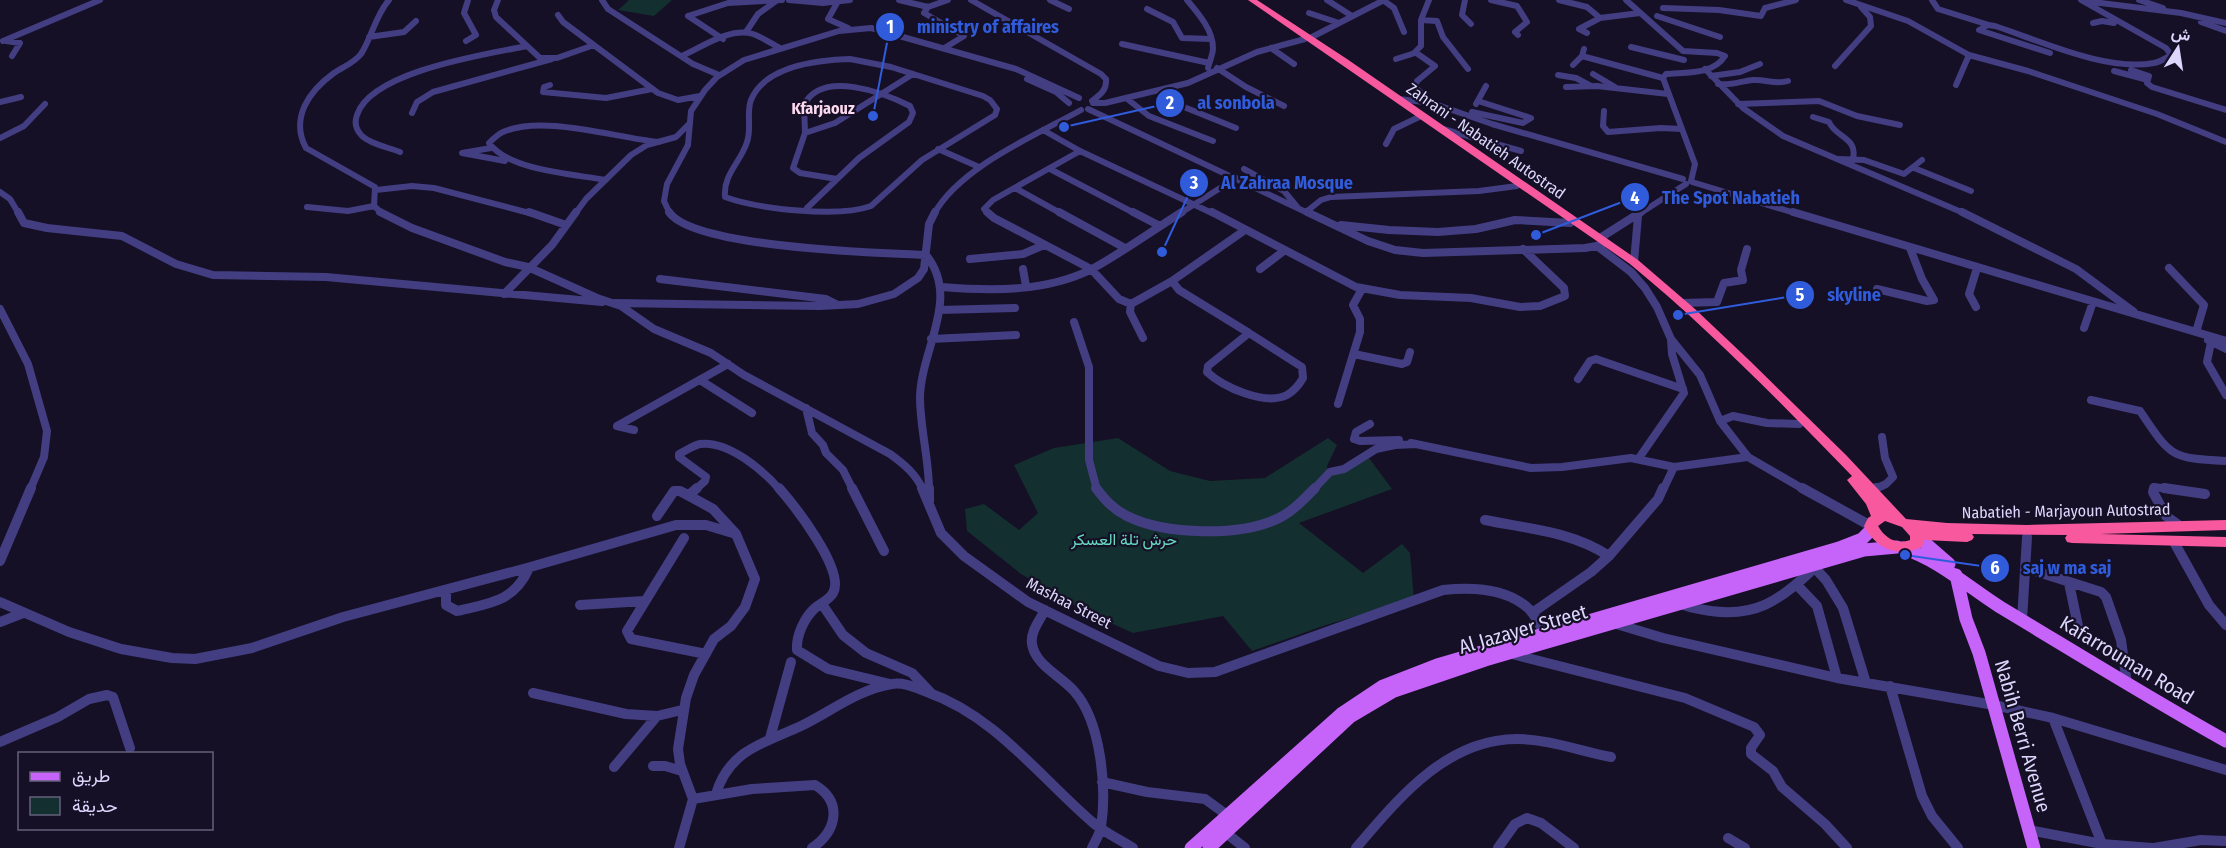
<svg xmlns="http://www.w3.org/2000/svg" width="2226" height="848" viewBox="0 0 2226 848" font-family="'Fira Sans Condensed',Vazirmatn,sans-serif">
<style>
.green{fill:#142f2f}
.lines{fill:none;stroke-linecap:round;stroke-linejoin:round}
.minor-far2{stroke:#433e82;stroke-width:6}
.minor-far1{stroke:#433e82;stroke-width:8}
.minor{stroke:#433e82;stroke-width:10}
.major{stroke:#c663f8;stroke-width:13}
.highway{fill:#f7589e;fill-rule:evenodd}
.labels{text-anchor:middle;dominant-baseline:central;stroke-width:4.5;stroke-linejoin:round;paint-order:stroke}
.far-quarter-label{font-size:16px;font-weight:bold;fill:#fdd9ef;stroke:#151026}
.street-label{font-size:16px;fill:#ddd7fd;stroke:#151026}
.park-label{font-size:16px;fill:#66dbc2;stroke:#151026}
.near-street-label{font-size:20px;fill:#ddd7fd;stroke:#151026}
.leader{fill:none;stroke:#305cdc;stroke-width:2}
.callout-dot{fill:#305cdc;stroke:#151026;stroke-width:2}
.mark-label{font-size:18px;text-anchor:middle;font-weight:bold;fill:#fff}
.callout-label{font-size:18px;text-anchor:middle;font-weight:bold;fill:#305cdc;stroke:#151026;stroke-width:4.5;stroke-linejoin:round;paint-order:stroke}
</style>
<rect width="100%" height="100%" fill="#151026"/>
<path class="green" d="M629,0H672L654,16L618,10Z
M1118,438L1170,471L1210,481L1265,478L1328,438L1337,445L1327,466L1328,470L1348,466L1369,458L1392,489L1299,523L1363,573L1402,544L1410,553L1414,599L1326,625L1252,651L1223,616L1133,633L1086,612L1021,574L967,531L965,509L984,504L1019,530L1038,513L1014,465L1054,448Z"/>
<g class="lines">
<path class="minor-far2" d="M498,0L494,10L496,17L540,58H557L594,45
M602,0L608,9L693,64L719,75
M789,0L823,3L850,0
M899,0L928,7L948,0
M971,0L1101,74L1106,79C1107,90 1100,95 1092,101
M1050,0L1069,9
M1187,0C1198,13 1213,30 1213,48C1213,55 1209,62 1208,68
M1327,0L1352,16
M1383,0L1394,8L1404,32
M1429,0L1421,20V46L1415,52L1435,66L1417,81L1415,87L1432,103
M1465,0L1462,15L1471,24
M1491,0L1517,6L1527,22L1515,32L1518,35
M1559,0L1587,7L1600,18L1579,29L1587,33
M1626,0L1683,51L1717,53L1725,56C1713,75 1686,72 1666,74L1663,78L1695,164L1691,181
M1846,0L1908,21L1969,55L2028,71L2157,114L2226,142
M1932,0L1938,9L1989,25
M2139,0L2163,8
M2085,1L2181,13L2226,23
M837,3L828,19L848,28
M928,7L924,13L964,36L946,47
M1663,8L1719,10L1761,16L1765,8L1796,0
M1147,9L1173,22L1182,38L1211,39
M1309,13L1339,23
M558,15L563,22L658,93L678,100L700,96
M688,16L728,3L782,0
M688,16L723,39
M1657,16L1720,37
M1600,18L1640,13
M1421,20L1437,21L1443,37L1468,69
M2201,22L2226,31
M2093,23L2102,21L2114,23
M746,32L758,14L776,1
M369,37L404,32L416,21
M1310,38L1384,0
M3,41L100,0
M6,41L20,43L12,56
M466,41L476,35L464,13L468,0
M1122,44L1209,63
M1631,47L1684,60
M1271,48L1294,64
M1584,49L1582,56L1663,78
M2050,53L1979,30L1988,25L1995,26C2041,41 2106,72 2154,63C2160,62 2166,58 2171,55L2166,48L2081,0
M682,56C702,47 730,27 753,34C762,37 770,43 778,47
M850,59L891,67L983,96L990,100L997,109L995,115L922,160L871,206C838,218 758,209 725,197C723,174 741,162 747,142C752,128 746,113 751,100C765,66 818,60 850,59Z
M1396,59L1415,53
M1573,65L1582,56
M1835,66L1871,26L1870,17L1861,7
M1217,68L1246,87L1284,106
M1705,69L1743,108L1783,136L1966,214
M2131,70L2149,76L2147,83L2152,87L2226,110
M2114,71L2148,80
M1593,74L1615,87
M1558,75L1576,78L1591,86
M1711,76L1740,72L1760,64
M1027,79L1056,92L1069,103
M1718,84C1731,86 1741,81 1753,80C1766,79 1775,85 1788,81
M550,85L544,87L543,92L606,98L652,89
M1956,85L1969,55
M1566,87L1597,86L1668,94
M1168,88L1167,96L1174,103L1236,128
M1126,98L1149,116L1213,141
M1399,99L1432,103L1492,124L1683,179
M0,102L21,97
M1093,103H1105L1188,83L1257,52L1305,39
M1476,104L1486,86
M1738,104L1819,101L1857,116L1900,125
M1088,109L1310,214
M1604,111L1603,126L1608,132L1661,128L1682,129
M1472,112L1523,123L1531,118L1478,101
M412,113L417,102L433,92L552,59
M1813,117L1829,122C1835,137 1858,138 1853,158
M1443,129L1521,151
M1043,130L1080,151L1214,214
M805,133L835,123L913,74
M0,138L24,126L45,104
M1386,144L1394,129L1419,117
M491,148L462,153L505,161
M938,149L979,167
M400,152C388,147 372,145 362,136C356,130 354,123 357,115C371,71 488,54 527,46
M1839,159L1864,160L1904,174L1922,160
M1914,168L1971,191
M1050,169L1136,214
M1244,169L1284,191L1298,208
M606,180C574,174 509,171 489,143C493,139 498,134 503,132C542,114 616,138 659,142
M1692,182L1798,214
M1015,188L1062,214
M376,190L412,186L434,188L533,214
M0,192L10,199L19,214
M307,207L348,211L374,206
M807,208L859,158L909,122L913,113L910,106C884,93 822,69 804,105L805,133L793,168L800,173L837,179
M1306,212L1321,200L1331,197L1479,191L1517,186
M383,214L374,206L375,187L306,148C290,118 309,91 334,73C343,67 354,63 361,54C372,37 375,16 389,0
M575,214L586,199L631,155L647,145L676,137L690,123
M670,214L664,201L667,184L688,145L691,111L705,90L717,77L744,60L839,31L871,28L1016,69L1079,98
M934,214C960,167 1036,135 1081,110
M989,214L984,209L993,200L1080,151
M1179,214L1236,178
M1639,214L1686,184"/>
<path class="minor-far1" d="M18,212L24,223L47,228L122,236L176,264L213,275L326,277L602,302
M380,212L412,228L505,262L528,267L597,298L621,306L654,329L711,353L744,375L890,454C904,464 916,474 923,490
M529,212L566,225
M669,212C693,248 879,253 926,255C961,298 921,349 920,397C920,428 929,459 929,490
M987,212L994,218L1091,269L1119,299L1131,304
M1059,212L1125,248
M1133,212L1160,226
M1212,212L1356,287L1400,295L1471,298L1520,307L1540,306L1565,296L1564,288L1523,249
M1307,212L1368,241L1395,250L1423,253L1585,248L1602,245
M1793,212L2226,341
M1962,212L2076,269L2134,312
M1341,225L1389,230L1438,232L1476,229L1515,220L1570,223
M1245,230L1172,281L1179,290L1249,333
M1600,238L1641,212
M1597,246L1631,272L1645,288L1657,307L1671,339L1700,375L1720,421L1748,457L1805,490
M970,259L1023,254L1044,245
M1634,262L1638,216
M2169,268L2204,305L2196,332
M1023,269L1026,286
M1260,269L1285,250
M660,279L826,299L838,305
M942,287C991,291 1047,292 1092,269C1123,252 1152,231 1182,212
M1877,289L1927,301L1934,300L1922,279L1910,248
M504,294L552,245L576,212
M615,303L820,306L858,304L894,294L918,278L924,269L929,224L935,212
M1682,303L1717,302L1724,283L1743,280L1741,270L1747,249
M1976,307L1969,294L1977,268
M0,309L28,364L47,431L44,457L30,490
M939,310L1015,308
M1074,322L1089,367V460L1097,490
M2084,328L2093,302
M1249,333L1302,367L1303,378C1299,385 1294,391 1287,395C1265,406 1223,387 1207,372L1208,366Z
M1143,338L1130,312L1131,304L1172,281
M931,339L1016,335
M2208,340L2226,349
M2211,342L2207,362L2226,395
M1354,354L1402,364L1407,362L1410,352
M1578,379L1590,361L1596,359L1683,389
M700,380L752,413
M2091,400L2140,411C2171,457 2170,458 2226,461
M1338,404L1360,332V319L1353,305L1362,289
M806,408L812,433L823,445L826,453L843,470L853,490
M1720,421L1733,416L1767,423L1799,424
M1370,424L1356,432L1354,439L1360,441L1399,440
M634,430L617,426L728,364
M1411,443L1531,468L1562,467L1631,458L1674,467L1748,457
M1639,458L1684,393L1672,354L1671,339
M695,490L705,481L706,477L679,457V454C685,451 694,445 700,444C728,440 764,471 780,490
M1313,490L1330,472L1344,469L1376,449L1395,445L1416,444
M1663,490L1674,467
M1873,490L1886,484L1893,477L1885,458L1882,437
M2153,490L2154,487L2175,490"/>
<path class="minor" d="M779,488C794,505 846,571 833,593C829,600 821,603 815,608C804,618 796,636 797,650L828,669L890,684
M852,488L884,551
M922,488L941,533L964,556L1028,602L1159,666L1188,673L1215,672L1443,590C1471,587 1507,588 1529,609C1535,615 1540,625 1544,633
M1096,488C1105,500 1113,509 1127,516C1165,535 1241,537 1279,518C1293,511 1304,499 1315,488
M1802,488L1871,526
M2154,488L2153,492L2166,516L2180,526
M2164,488L2205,494
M1873,490L1876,488
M689,495L697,488
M929,502V488
M657,516L674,491H680L713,509L736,534
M1485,520C1528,529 1571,531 1609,556
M684,538L627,631L631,639L706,654
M2174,542L2209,605L2226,625
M0,561L31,488
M1812,565L1826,580L1843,608L1866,683
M2026,568L2101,592L2106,597L2121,640L2127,684
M2069,583L2078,626
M1796,584L1817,606L1837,678
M446,590V605L457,611C490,603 514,602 529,568
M0,602L69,632L121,649L172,658L195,659L252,648L343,617L527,568L676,525H706L736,534L755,579L745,607L731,626L714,639L694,675L686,698L678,749L680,764L693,799L679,848
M1680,603C1690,609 1700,609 1711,611C1755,617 1779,601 1810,572V566
M822,604L843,635L866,653L912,673L930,692
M580,605L644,601
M1045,610C1040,620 1030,632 1032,644C1035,665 1061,676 1074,691C1101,721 1107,788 1101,827C1100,834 1095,841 1092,848
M1532,613L1591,572L1609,556L1658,499L1663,488
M2022,620L2027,537
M0,622L23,613
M1613,623L1663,638L1837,678L1994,705L2053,718L2226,770
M1512,654L1685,698L1754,727L1760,735L1751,748V754L1773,771L1782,787L1825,824L1847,848
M1890,686L1922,796L1932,816L1958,848
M533,693L626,714L657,716L682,710
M770,738L791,662
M0,742L58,717L89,699L107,695L113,697L130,748
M653,766H665L682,771
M614,767L657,716
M1102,782L1147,792L1205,799L1227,815
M716,794C729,750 764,743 801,726C830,712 859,689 892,684C904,682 916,688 927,692C995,716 1038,775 1091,821C1103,832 1119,839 1133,848
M693,799L752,789L815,785C843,802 837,831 812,848
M2029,830L2102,844L2053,718
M1226,833L1245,848
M1728,838L1745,848
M2102,844L2152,848
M1356,848C1398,799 1446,739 1517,739C1548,739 1580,751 1611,757
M1498,848L1515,824L1527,818L1541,823L1574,848
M2154,848L2201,840L2226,841"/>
<path class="major" d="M1918,537L1949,564
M1902,548C1939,560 1967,586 2000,607C2075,652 2149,698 2226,741
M1956,575L1966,619L1979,653L2034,848
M1191,848L1341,714L1383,686L1437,665L1839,548L1862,539L1872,529
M1209,848L1350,717L1394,691L1485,660L1864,550L1897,547"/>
<path class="highway" d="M1248,0H1257L1347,59L1638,260L1695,309L1750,361L1846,455L1906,519L1947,523L2027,525L2226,520V530L2100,534L2226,537V547L2072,543L2067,542L2065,538L2067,535L1972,534L1974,537L1972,540L1967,542L1924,540L1922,547C1898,558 1876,549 1864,526L1868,518L1871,516L1866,504L1847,480L1852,476C1781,403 1709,329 1630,264ZM1885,521L1902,527L1910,536V540C1896,545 1885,538 1878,526Z"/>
</g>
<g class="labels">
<g class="far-quarter-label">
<text x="823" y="108">Kfarjaouz</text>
</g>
<g class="street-label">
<text transform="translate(1486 141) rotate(35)">Zahrani - Nabatieh Autostrad</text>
<text transform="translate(2066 511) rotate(-1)">Nabatieh - Marjayoun Autostrad</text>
<text transform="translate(1069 603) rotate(27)">Mashaa Street</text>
</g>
<g class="park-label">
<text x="1124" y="539">حرش تلة العسكر</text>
</g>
<g class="near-street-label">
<text transform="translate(1523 629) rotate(-16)">Al Jazayer Street</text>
<text transform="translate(2127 660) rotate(31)">Kafarrouman Road</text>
<text transform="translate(2023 736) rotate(74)">Nabih Berri Avenue</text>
</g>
</g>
<path class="leader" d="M873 116L890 27M1064 127L1170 103M1162 252L1194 183M1536 235L1635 197M1678 315L1800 295M1905 555L1995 568"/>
<g class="callout-dot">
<circle cx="873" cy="116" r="6"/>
<circle cx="1064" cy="127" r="6"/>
<circle cx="1162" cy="252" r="6"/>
<circle cx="1536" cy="235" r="6"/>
<circle cx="1678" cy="315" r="6"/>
<circle cx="1905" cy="555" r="6"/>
<circle cx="890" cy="27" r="15"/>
<circle cx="1170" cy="103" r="15"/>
<circle cx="1194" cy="183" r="15"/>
<circle cx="1635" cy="197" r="15"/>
<circle cx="1800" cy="295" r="15"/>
<circle cx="1995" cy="568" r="15"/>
</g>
<g class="mark-label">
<text x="890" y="33">1</text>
<text x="1170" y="109">2</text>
<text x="1194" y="189">3</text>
<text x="1635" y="204">4</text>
<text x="1800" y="301">5</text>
<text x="1995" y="574">6</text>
</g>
<g class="callout-label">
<text x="988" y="33">ministry of affaires</text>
<text x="1236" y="109">al sonbola</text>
<text x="1287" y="189">Al Zahraa Mosque</text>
<text x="1731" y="204">The Spot Nabatieh</text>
<text x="1854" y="301">skyline</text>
<text x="2067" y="574">saj w ma saj</text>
</g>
<rect x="18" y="752" width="195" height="78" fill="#151026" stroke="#65607c" stroke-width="1.5"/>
<rect x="30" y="772" width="30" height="9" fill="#c663f8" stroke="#65607c" stroke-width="1.5"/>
<text x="72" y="782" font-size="18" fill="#ddd7fd">طريق</text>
<rect x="30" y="797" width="30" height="18" fill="#142f2f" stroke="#65607c" stroke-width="1.5"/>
<text x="72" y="812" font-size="18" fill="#ddd7fd">حديقة</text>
<g transform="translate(2178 48) rotate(12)" stroke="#151026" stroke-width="4.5" paint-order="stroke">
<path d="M0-4.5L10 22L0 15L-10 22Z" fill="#ddd7fd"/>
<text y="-9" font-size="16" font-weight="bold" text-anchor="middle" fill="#ddd7fd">ش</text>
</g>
</svg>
